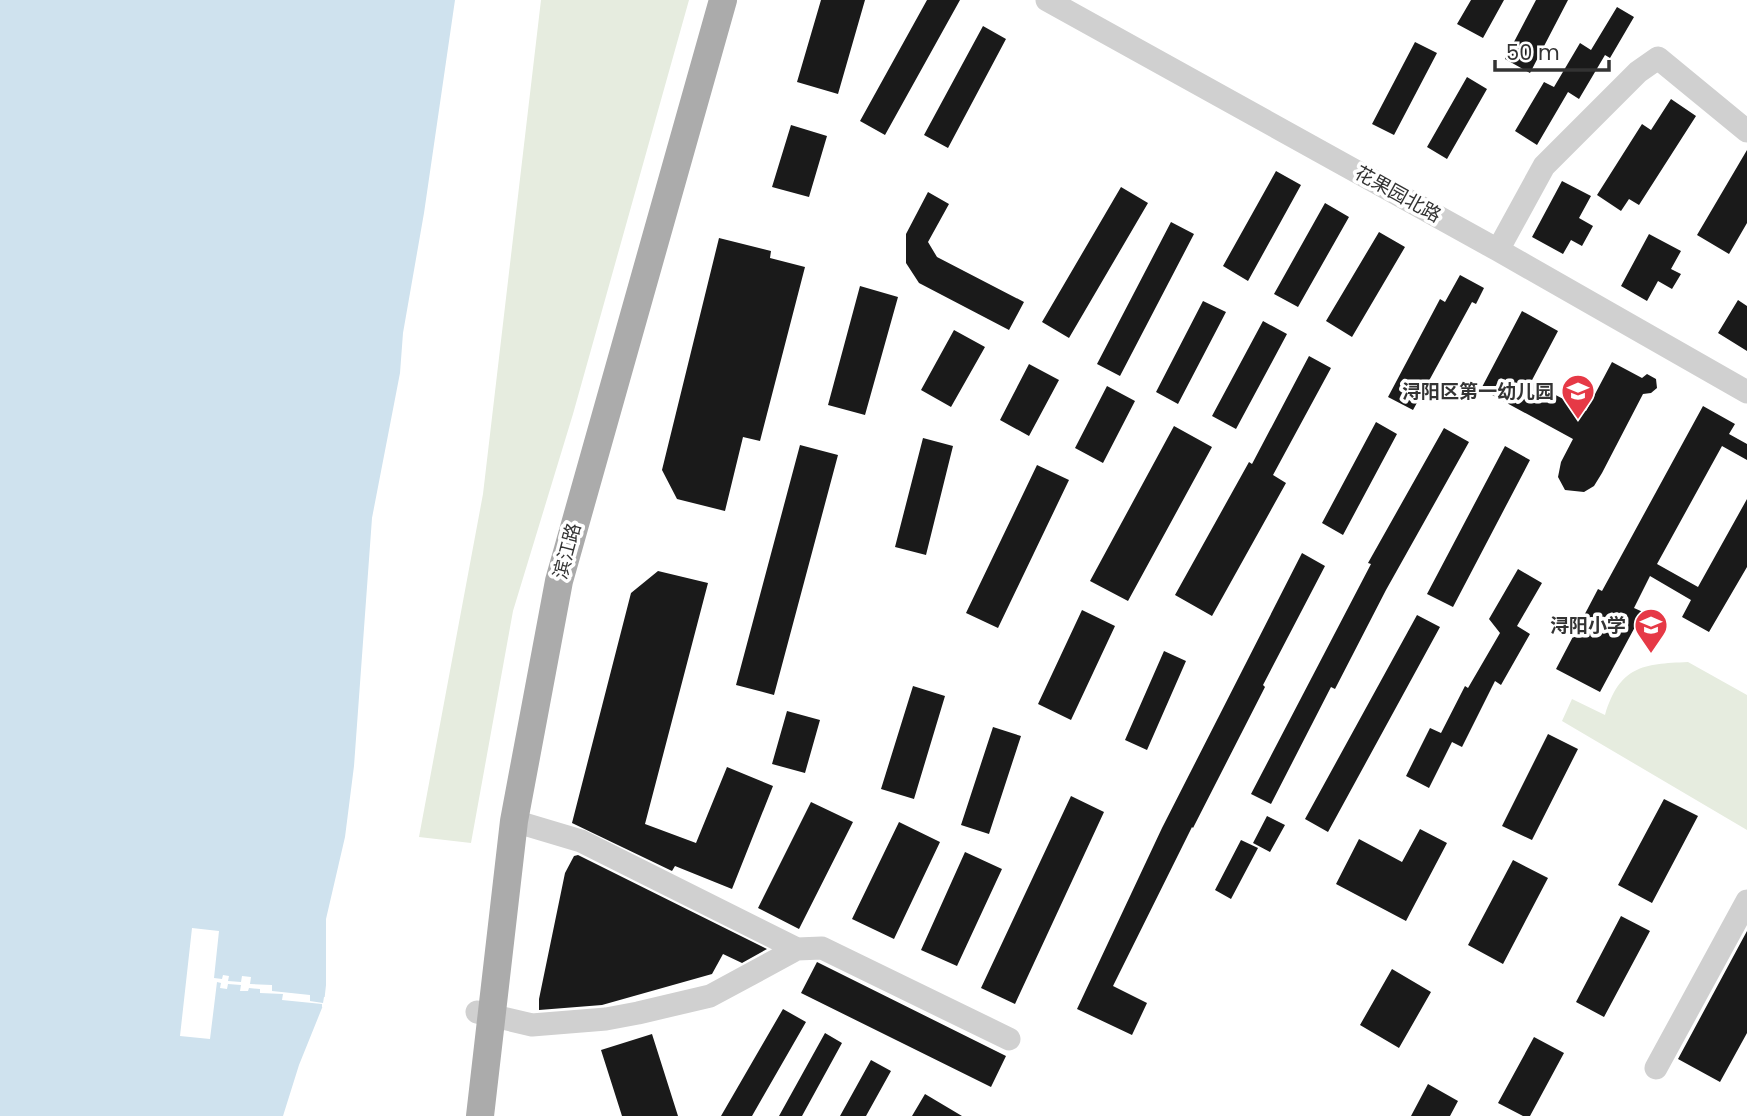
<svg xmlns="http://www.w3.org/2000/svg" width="1747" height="1116" viewBox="0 0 1747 1116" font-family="Poppins,'Noto Sans SC',sans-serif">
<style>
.green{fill:#e6ecdf}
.water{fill:#cfe2ee}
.pier{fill:#fff}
.building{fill:#1a1a1a}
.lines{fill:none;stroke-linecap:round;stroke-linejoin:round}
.minor{stroke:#d0d0d0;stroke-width:23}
.major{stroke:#ababab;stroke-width:28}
.labels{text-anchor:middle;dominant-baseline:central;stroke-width:7;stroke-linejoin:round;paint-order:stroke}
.street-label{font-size:19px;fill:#333;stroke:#fff}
.poi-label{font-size:19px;font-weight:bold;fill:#333;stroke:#fff;text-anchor:end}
</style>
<rect width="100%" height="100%" fill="#fff"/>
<path class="green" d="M541,0H689L573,414L513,611L471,843L419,837L483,494Z
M1688,662L1747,695V830L1562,721L1572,699L1605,715C1620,666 1642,664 1688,662Z"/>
<path class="water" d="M0,0H455L424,213L403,333L400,373L372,518L354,766L345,837L326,919V985L324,1003L299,1065L283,1116H0Z"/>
<path class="pier" d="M192,928L219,931L214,978L222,979L223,975L229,976L228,981L241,982L242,976L251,977L250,984L272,985V991L310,995V1001L323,1003L324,997H328L326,1007H322V1004L282,1000L283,994L260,993V989L249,988L248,991H240L241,985L228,984L227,989L220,988L221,983L217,982L210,1039L180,1036Z"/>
<path class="building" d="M821,0H865L838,94L797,82Z
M927,0H960L885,135L860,121Z
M1471,0H1504L1483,38L1457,24Z
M1536,0H1568L1530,73L1505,59Z
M1617,7L1634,17L1610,58L1605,55L1579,99L1568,92L1537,145L1515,131L1544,82L1554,87L1580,43L1591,50Z
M983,26L1006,39L948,148L924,135Z
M1415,42L1437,53L1394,135L1372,124Z
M1467,77L1487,89L1447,159L1427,147Z
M1671,99L1696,116L1639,205L1629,199L1621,211L1597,195L1642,124L1651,130Z
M791,125L827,136L809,197L772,187Z
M1747,150V223L1729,254L1697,235Z
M1276,171L1301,185L1248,281L1223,266Z
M1562,181L1591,196L1579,218L1593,226L1582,246L1571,240L1563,254L1532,237Z
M1121,187L1148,203L1069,338L1042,322Z
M928,192L949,204L928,242L937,257L1024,302L1009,330L919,283L906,263V234Z
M1325,203L1349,217L1298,307L1274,294Z
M1171,222L1194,234L1120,376L1097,364Z
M1379,232L1405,247L1352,337L1326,321Z
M1649,234L1681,251L1671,269L1681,274L1672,289L1658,281L1647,301L1621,286Z
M719,238L771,251L770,258L805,267L760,441L743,437L725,511L677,499L662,470Z
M1460,275L1484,288L1476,304L1472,302L1413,410L1388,397L1440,299L1445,302Z
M860,286L898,297L865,415L828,405Z
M1738,300L1747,306V351L1718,333Z
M1203,301L1226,312L1178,404L1156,392Z
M1522,311L1558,331L1531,382L1586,411L1612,362L1642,378L1647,374L1656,379L1657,388L1651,393L1643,394L1602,473L1594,486L1584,492L1565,490L1558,477L1561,462L1573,439L1481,389Z
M1263,321L1287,334L1236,429L1212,416Z
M954,330L985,347L951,407L921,390Z
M1309,356L1331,368L1273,475L1286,483L1212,616L1175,595L1249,462L1252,464Z
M1029,364L1059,380L1029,436L1000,420Z
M1107,386L1135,401L1103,463L1075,448Z
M1703,406L1735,424L1729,434L1747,444V460L1722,446L1657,564L1698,587L1747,499V567L1709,632L1682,617L1691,600L1650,576L1634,608L1643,612L1600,692L1556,669L1598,589L1602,591Z
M1376,422L1397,434L1343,535L1322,523Z
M1174,426L1212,447L1128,601L1090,581Z
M1444,428L1469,442L1386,590L1335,689L1331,687L1271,804L1251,794L1371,564L1368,563Z
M923,438L953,446L926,555L895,547Z
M800,445L838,455L774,695L736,685Z
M1505,446L1530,460L1453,607L1427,594Z
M1037,465L1069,480L998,628L966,613Z
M1302,553L1325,566L1263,685L1265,687L1193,828L1192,827L1113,986L1147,1003L1132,1035L1077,1009L1162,828Z
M1518,569L1542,583L1517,626L1530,634L1501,685L1495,681L1462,747L1452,742L1429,788L1406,776L1430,728L1441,733L1465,686L1468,688L1500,633L1489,619Z
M658,571L708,583L645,824L696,843L727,767L773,786L732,889L675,866L672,871L572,823L631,593Z
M1082,610L1115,626L1071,720L1038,704Z
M1417,615L1440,627L1328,832L1305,819Z
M1164,651L1186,661L1147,750L1125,740Z
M913,686L945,696L914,799L881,789Z
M787,711L820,720L805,773L772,764Z
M993,727L1021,736L989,834L961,825Z
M1548,734L1578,749L1532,840L1502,826Z
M1071,796L1104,812L1015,1004L981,988Z
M1664,799L1698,816L1652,903L1618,885Z
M811,802L853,822L799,929L758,908Z
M1267,816L1285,825L1270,852L1253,843Z
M899,822L940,842L894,939L852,919Z
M1420,829L1447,843L1406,921L1336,884L1359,839L1402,862Z
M1241,840L1258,848L1231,899L1215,890Z
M965,852L1002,869L957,966L921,950Z
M578,855L767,949L742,963L723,954L712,974L602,1005L539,1010V999L565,873L574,856Z
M1513,860L1548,878L1503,964L1468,945Z
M1621,916L1650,931L1604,1017L1576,1002Z
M1747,931V1033L1720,1082L1678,1059Z
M817,962L1006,1056L991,1087L801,993Z
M1392,969L1431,992L1399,1048L1360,1025Z
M783,1009L806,1022L752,1116H721Z
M825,1033L842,1043L802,1116H779Z
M652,1034L678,1116H622L601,1050Z
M1534,1037L1564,1053L1530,1116H1523L1498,1103Z
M871,1060L891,1071L866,1116H840Z
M1428,1084L1458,1101L1450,1116H1411Z
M925,1094L962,1116H912Z"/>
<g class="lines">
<path class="minor" d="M1047,0L1498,250L1747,392
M1498,250L1544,166L1638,72L1658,58L1747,131
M514,821L581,841L797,949
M477,1012L532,1025L606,1019L638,1013L710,996L797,949L822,948L1009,1039
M1656,1068L1747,901"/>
<path class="major" d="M480,1116L514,821L559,581L723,0"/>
</g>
<defs>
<symbol id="school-pin" viewBox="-11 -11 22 30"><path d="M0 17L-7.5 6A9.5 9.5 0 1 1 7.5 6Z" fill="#e63946" stroke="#fff"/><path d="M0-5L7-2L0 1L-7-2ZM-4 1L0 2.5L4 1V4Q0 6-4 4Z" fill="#fff"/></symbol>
</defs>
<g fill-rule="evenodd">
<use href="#school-pin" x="1559" y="372" width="38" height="52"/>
<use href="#school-pin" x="1632" y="606" width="38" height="52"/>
</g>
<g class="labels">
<g class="street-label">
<text transform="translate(1398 194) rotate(29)">花果园北路</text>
<text transform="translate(567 551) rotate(-75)">滨江路</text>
</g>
<g class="poi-label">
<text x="1554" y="391">浔阳区第一幼儿园</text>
<text x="1626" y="625">浔阳小学</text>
</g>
</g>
<path d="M1495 60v10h114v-10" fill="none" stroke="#333333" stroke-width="3.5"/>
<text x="1506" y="60" font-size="21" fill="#333333" stroke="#ffffff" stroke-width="5" paint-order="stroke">50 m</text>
</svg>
